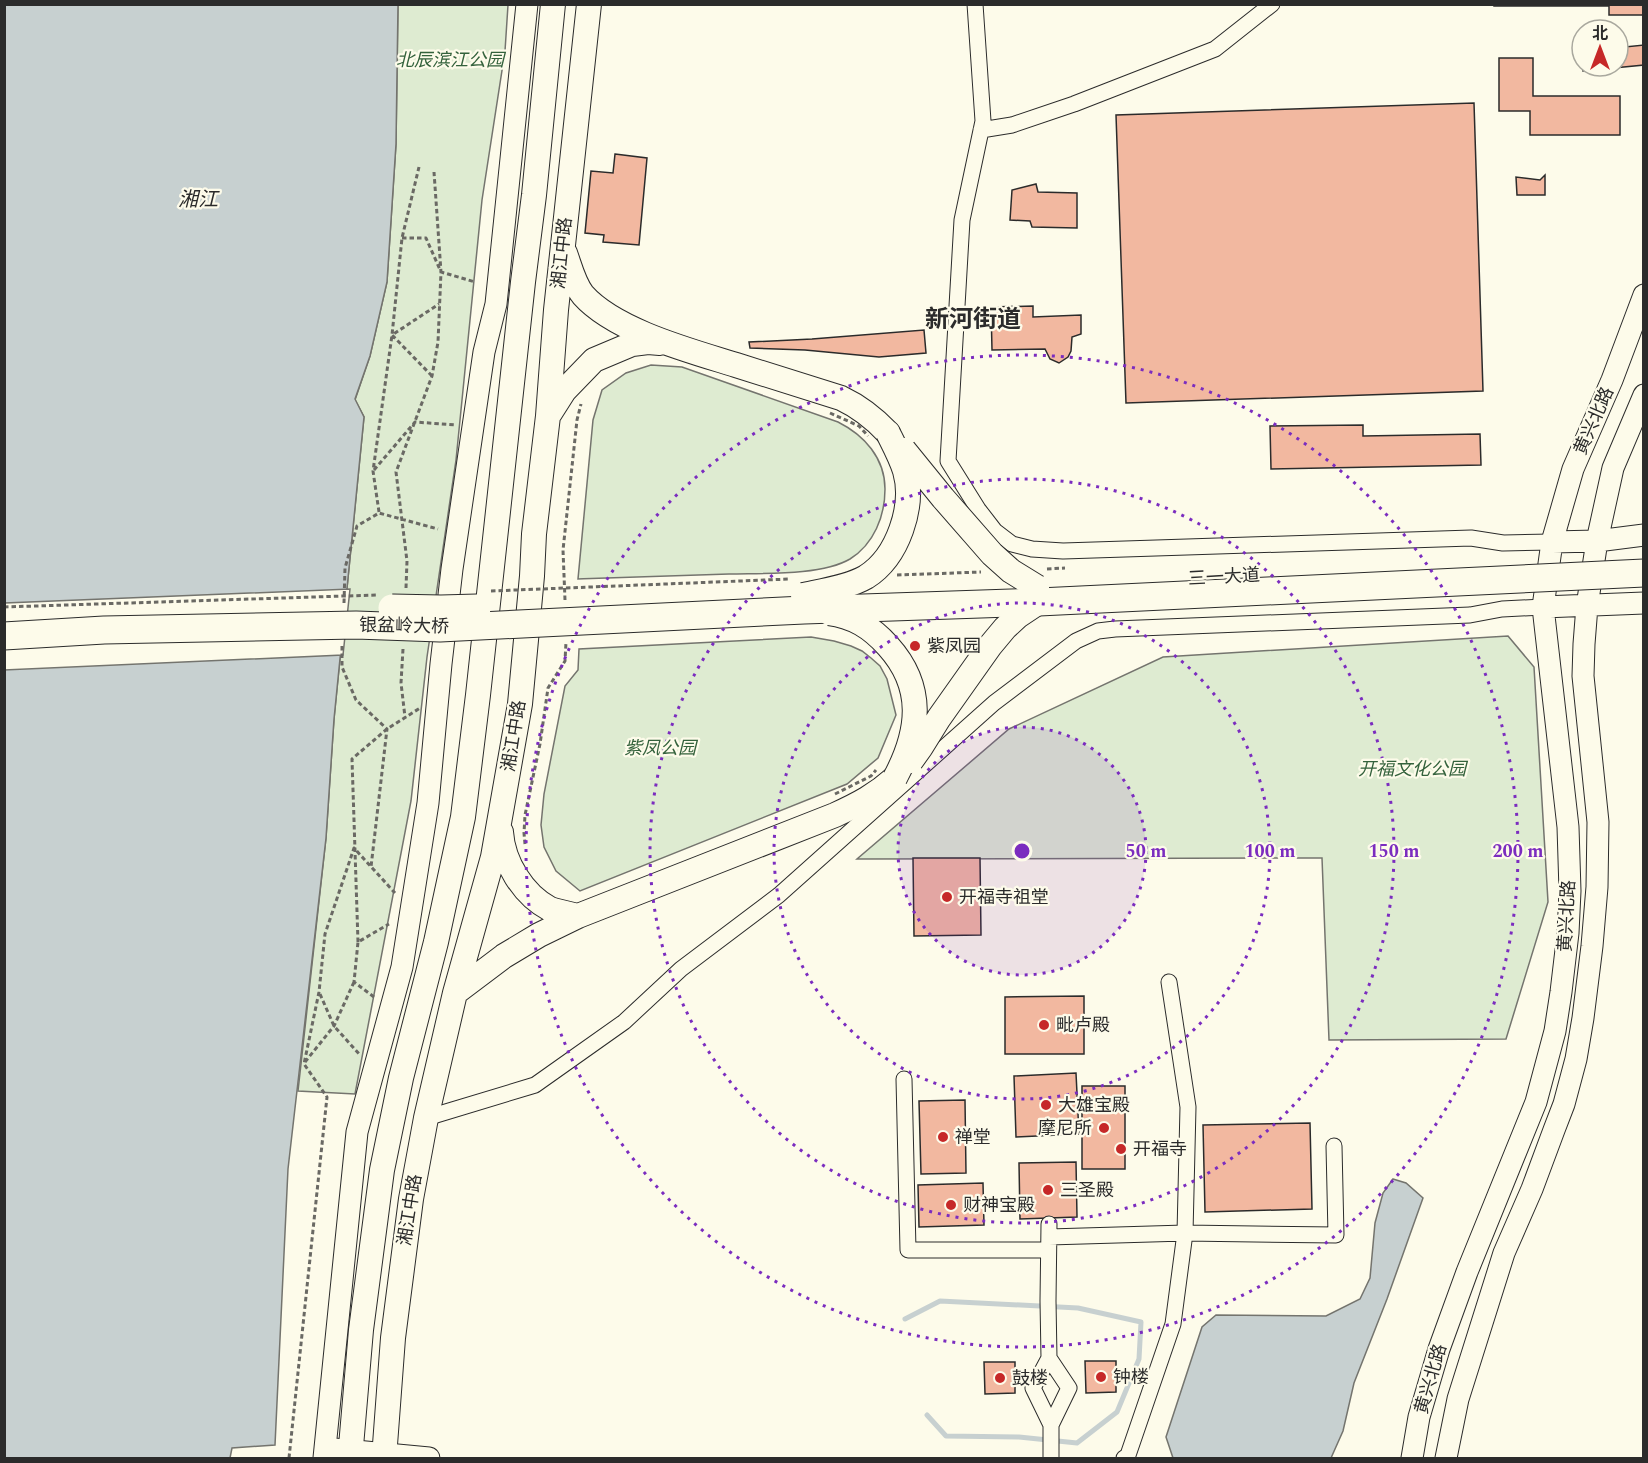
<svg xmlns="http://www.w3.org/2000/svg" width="1648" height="1463" viewBox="0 0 1648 1463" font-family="Spectral,'Noto Sans SC',serif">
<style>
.green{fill:#deebd1;stroke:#74746e;stroke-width:1.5}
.water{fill:#c7d0d0;stroke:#74746e;stroke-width:1.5}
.pier{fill:#fdfbea;stroke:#74746e;stroke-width:1.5}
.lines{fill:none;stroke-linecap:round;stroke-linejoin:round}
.stream{stroke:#c7d0d0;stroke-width:5}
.building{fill:#f2b8a0;stroke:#2b2b2b;stroke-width:1.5}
.street-casing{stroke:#2b2b2b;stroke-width:17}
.secondary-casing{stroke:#2b2b2b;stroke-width:23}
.primary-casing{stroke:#2b2b2b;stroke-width:26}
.path{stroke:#6a6964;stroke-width:3;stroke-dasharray:4.5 3;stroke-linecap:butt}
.street{stroke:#fdfbea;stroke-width:15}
.secondary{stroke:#fdfbea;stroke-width:21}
.primary{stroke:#fdfbea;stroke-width:24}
.primary-bridge-casing{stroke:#2b2b2b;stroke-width:26;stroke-linecap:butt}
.highway-bridge-casing{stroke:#2b2b2b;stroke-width:29;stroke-linecap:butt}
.path-bridge{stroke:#6a6964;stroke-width:3;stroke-dasharray:4.5 3;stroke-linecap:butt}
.primary-bridge{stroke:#fdfbea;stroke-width:24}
.highway-bridge{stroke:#fdfbea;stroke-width:27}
.ring{fill:none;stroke:#7b2cbf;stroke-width:3;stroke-dasharray:3 6}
.poi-dot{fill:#c62828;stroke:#fdfbea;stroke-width:2}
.labels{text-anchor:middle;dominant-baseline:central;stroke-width:4.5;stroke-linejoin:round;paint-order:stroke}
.park-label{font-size:18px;font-style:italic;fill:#34623c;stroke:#fdfbea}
.street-label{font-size:18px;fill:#2b2b2b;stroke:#fdfbea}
.poi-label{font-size:18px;fill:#2b2b2b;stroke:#fdfbea;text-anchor:start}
.water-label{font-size:20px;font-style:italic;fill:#2b2b2b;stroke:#fdfbea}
.district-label{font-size:24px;font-weight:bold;fill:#2b2b2b;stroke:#fdfbea}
.centre{fill:#7b2cbf;stroke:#fdfbea;stroke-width:3}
.ring-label{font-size:18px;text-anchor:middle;font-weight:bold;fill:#7b2cbf;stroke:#fdfbea;stroke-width:4.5;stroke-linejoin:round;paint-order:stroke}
</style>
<rect width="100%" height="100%" fill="#fdfbea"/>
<path class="green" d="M398,5H508L505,51L482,200L456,460L427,657L411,801L355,1094L298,1091L326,838L334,719L364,417L355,400L370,356L387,282L396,144Z
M651,365L682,367L838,422C864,435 885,458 885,489C885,516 874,544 850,559C821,576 762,573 729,574C678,576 628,577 578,579L593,420L602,390L626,373Z
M1508,636L1534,667L1548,902L1506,1039L1329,1040L1322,858L857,859L1009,729L1163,657Z
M811,637L834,641L851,646L862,651L871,658L880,666L887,679L896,715L878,758L847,784L580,891L556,871L544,847L541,825L544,794L565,686L578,670L579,649Z"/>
<path class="water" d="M5,5H398L396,144L387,282L370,356L355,399L364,417L334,719L326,838L288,1169L275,1445L232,1448L230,1458H5Z
M1393,1179L1406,1183L1423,1198L1387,1299L1354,1383L1343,1431L1331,1458H1173L1166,1437L1202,1327L1216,1315L1326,1316L1360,1299L1370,1278L1375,1223L1383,1193Z"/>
<path class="pier" d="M350,589L343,655L4,670L5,603Z"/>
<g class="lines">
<path class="stream" d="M905,1319L940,1301L1078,1308L1141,1322L1139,1359L1117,1412L1077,1443L1019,1437L946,1436L927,1415"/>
</g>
<path class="building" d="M1494,4H1643V15H1609V6H1494Z
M1618,40H1622L1625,47L1644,45V65L1583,71V66H1618Z
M1499,58H1533V96H1620V135H1530V111H1499Z
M1474,103L1483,391L1126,403L1116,115Z
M615,154L647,158L639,245L603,242L604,235L585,233L591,171L613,173Z
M1545,175V195H1517L1516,177L1540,180Z
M1036,184L1038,192L1077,193V228L1032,227L1030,221L1010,220L1012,190Z
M1033,306V317L1081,315V334L1072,337L1071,351L1068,357L1059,363L1050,359L1045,349L992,350L991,307Z
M924,330L926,353L879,357L805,350L750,348L749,342L812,339Z
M1363,425V436L1480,434L1481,465L1271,469L1270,426Z
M913,858H980L981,935L914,936Z
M1084,996V1054H1005V997Z
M1076,1073L1079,1134L1016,1137L1014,1076Z
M1082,1086H1125V1169H1082Z
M965,1100L966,1173L921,1174L919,1101Z
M1310,1123L1312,1209L1205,1212L1203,1125Z
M1076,1162L1077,1217L1020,1219L1019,1163Z
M983,1183L984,1225L919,1227L918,1185Z
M1085,1361H1116V1392L1086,1393Z
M984,1362H1015V1393L985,1394Z"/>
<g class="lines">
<defs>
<path id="street" d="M975,4L983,121L962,220L948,461L978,509L995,531L1012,544L1032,549L1063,551L1471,538L1503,543L1552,542
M981,130L1012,125L1074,104L1215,49L1272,4
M904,1079L908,1250H1048
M426,1118L535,1085L624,1022L681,969L779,895L994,703L1076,641L1098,631L1115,629L1470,615L1502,609L1543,607
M1049,1224L1048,1301L1049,1358L1033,1388L1051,1425
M1049,1237L1185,1233L1336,1235L1334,1146
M1049,1358L1069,1388L1051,1425V1458
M1124,1458H1127L1173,1324L1185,1233L1188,1107L1169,982"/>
<path id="secondary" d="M1552,542L1597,541L1644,535
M1543,607L1644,603
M334,1449L429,1458
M324,1458L357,1132L402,967L428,803L441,664L452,569L484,352L496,304L527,4
M1412,1458L1419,1417L1439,1349L1467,1272L1536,1102L1555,1031L1561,992L1568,933L1570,891L1568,827L1543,607L1552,542L1573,469L1612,380L1644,295
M1446,1458L1458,1399L1504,1253L1532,1189L1554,1130L1564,1104L1576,1059L1583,1018L1592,946L1597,887L1598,822L1583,676L1584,644L1587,606L1597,541L1613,468L1644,395"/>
<path id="primary" d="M565,253C570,267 574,284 583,295C615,331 691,351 736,365C771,376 806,387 841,398C860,407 873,417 888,433
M550,413L564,391L594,360L632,344L648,342L660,343
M501,832C503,862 523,895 550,909C559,912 569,914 578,916
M455,993L504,956L539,935L578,916L835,815C859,804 876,795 895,778
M350,1458L361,1330L382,1170L401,1078L436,942L463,817L478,695L523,282L534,195L553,4
M384,1458L393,1338L411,1199L426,1118L455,993L493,857L520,704L532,576L534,534L548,416L556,310L589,4"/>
</defs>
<use href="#street" class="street-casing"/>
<use href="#secondary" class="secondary-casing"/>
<use href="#primary" class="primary-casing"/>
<path class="path" d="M402,238H426L441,272L475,282
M432,376L392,335L439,304
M374,470L415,422L456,425
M379,512L373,471L392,335L402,238L419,167
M1047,569L1065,568
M897,575L981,572
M406,588L407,561L396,472L432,376L438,342L441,272L434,172
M565,600L563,550L577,420L581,404
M344,603L345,568L357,526L379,513L438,529
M342,646V667L356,700L387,729L371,867
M403,649L401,683L405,717
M525,844L524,833L525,815L540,744L548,688L565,661L566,642
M358,942L352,759L387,729L420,708
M320,994L334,1026L360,1055
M374,997L354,982L358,942L389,924
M305,1062L334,1026L354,982
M289,1458L327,1097L304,1064L319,992L325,934L354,848L395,893"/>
<use href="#street" class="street"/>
<use href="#secondary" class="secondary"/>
<use href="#primary" class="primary"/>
<defs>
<path id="primary-bridge" d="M904,450L943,498L992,554L1011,571L1037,587
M803,595C822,591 849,587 866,577C898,557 915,506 905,471C901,458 894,445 888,433
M829,613C853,616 871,627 888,646C925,687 920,731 895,778
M911,761L921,747L939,718L990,646L1005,628L1018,616L1039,602"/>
<path id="highway-bridge" d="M392,608L441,609L477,608
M4,636L104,630L356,625L440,628L804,610L1039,602L1644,573"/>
</defs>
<use href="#primary-bridge" class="primary-bridge-casing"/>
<use href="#highway-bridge" class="highway-bridge-casing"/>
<path class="path-bridge" d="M830,413L859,426L868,436
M491,591L790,579
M4,607L376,595
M835,794L871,776L876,770"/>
<use href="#primary-bridge" class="primary-bridge"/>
<use href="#highway-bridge" class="highway-bridge"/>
</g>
<circle cx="1022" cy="851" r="124" fill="#7b2cbf" fill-opacity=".12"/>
<g class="ring">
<circle cx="1022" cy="851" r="124"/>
<circle cx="1022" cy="851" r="248"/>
<circle cx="1022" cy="851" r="372"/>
<circle cx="1022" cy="851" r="496"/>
</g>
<g class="poi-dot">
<circle cx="915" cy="646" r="6"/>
<circle cx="947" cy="897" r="6"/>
<circle cx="1044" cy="1025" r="6"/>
<circle cx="1046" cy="1105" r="6"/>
<circle cx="1104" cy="1128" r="6"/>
<circle cx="943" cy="1137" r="6"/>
<circle cx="1121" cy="1149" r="6"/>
<circle cx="1048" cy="1190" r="6"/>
<circle cx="951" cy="1205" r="6"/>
<circle cx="1101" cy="1377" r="6"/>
<circle cx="1000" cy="1378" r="6"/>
</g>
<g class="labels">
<g class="park-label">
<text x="450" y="60">北辰滨江公园</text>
<text x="660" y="748">紫凤公园</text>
<text x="1412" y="769">开福文化公园</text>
</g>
<g class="street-label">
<text transform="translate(562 253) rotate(-84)">湘江中路</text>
<text transform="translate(1594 421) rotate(-66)">黄兴北路</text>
<text transform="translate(1224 577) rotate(-3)">三一大道</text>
<text transform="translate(404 626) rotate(1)">银盆岭大桥</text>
<text transform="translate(514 736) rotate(-81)">湘江中路</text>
<text transform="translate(1567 916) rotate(-87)">黄兴北路</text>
<text transform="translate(410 1210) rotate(-81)">湘江中路</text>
<text transform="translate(1431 1379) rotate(-74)">黄兴北路</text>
</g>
<g class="poi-label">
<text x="927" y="646">紫凤园</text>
<text x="959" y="897">开福寺祖堂</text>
<text x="1056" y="1025">毗卢殿</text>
<text x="1058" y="1105">大雄宝殿</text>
<text x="1092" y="1128" text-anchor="end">摩尼所</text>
<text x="955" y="1137">禅堂</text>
<text x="1133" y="1149">开福寺</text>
<text x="1060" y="1190">三圣殿</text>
<text x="963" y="1205">财神宝殿</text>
<text x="1113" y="1377">钟楼</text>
<text x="1012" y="1378">鼓楼</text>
</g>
<g class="water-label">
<text x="198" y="200">湘江</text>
</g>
<g class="district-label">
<text x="973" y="320">新河街道</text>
</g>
</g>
<circle cx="1022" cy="851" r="9" class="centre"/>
<g class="ring-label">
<text x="1146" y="857">50 m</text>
<text x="1270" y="857">100 m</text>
<text x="1394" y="857">150 m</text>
<text x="1518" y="857">200 m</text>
</g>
<rect width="1648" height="1463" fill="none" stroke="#2b2b2b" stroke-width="12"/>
<g transform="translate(1600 48)"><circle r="28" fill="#fdfbea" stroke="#a9a89e" stroke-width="1.5"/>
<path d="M0-4.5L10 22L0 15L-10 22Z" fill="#c62828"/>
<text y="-9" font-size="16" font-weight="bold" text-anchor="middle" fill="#2b2b2b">北</text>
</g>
</svg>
